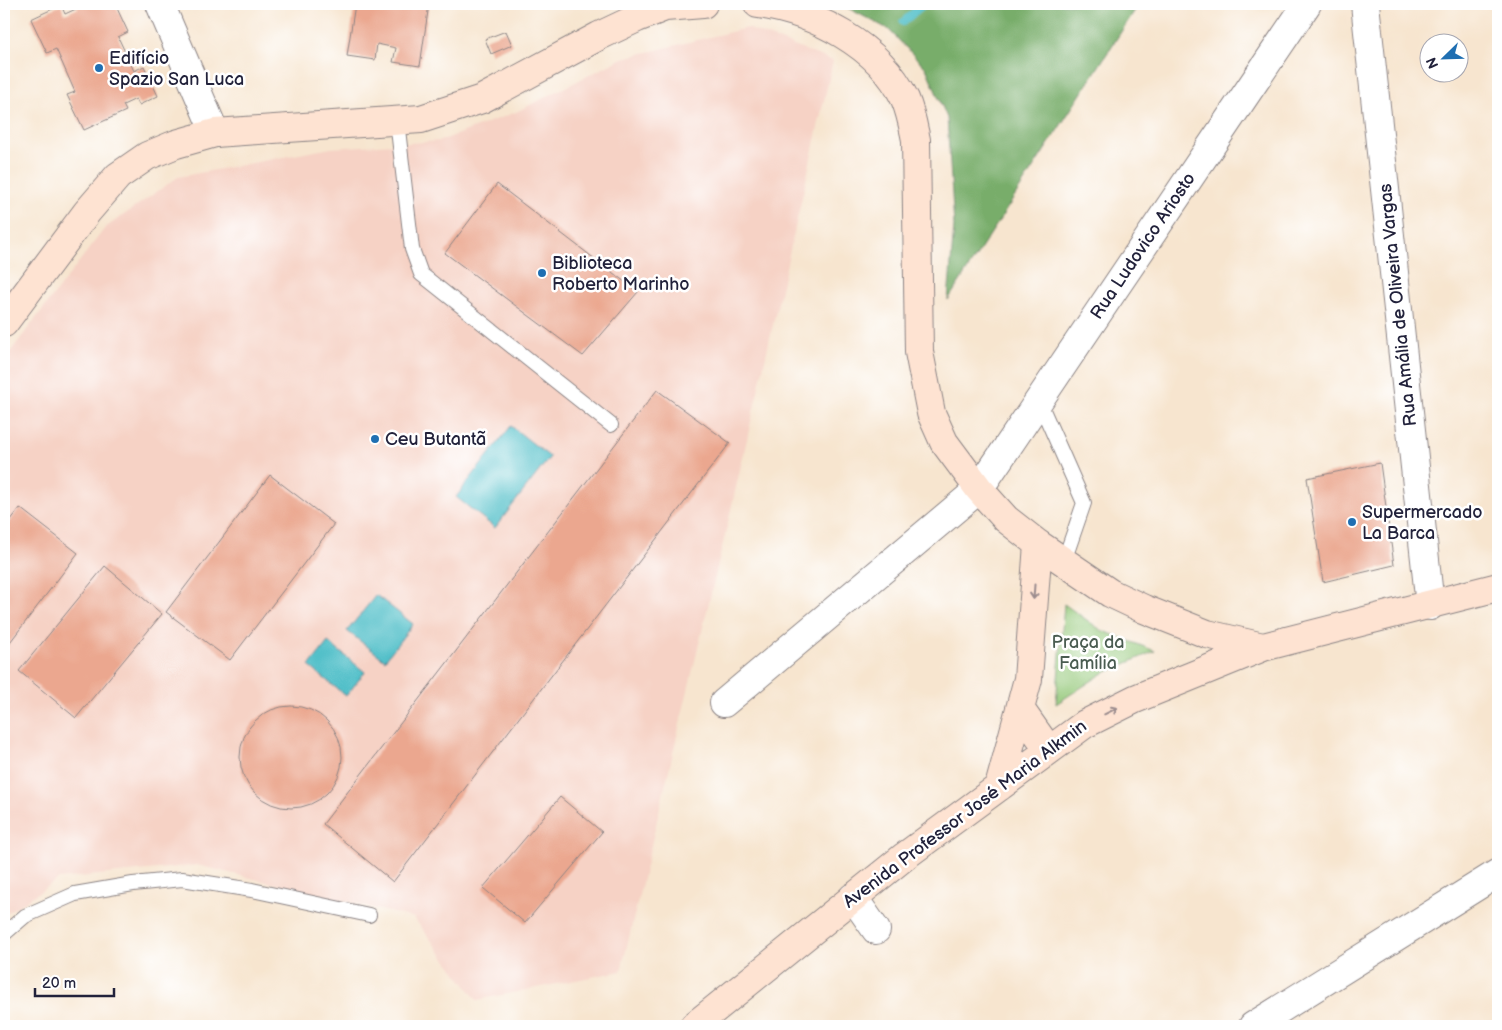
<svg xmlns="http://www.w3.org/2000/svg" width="1502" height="1030" viewBox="0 0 1502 1030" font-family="'Balsamiq Sans',sans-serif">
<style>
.built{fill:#f6d2c5}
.green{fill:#95c97a;stroke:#5c765a}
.forest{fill:#78ad6a;stroke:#4d6852}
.water{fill:#52c0c9;stroke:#3a7182}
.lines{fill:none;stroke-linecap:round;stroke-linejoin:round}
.stream{stroke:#52c0c9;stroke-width:8}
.building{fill:#eba78f}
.lane-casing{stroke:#8c8485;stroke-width:16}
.street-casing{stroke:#8c8485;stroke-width:30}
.secondary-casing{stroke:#8c8485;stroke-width:30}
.lane{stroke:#fff;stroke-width:14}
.street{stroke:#fff;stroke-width:28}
.secondary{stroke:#fee3d2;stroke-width:28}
.oneway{stroke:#9b8c8e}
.poi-dot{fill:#1f6fb2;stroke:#fff;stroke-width:2}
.labels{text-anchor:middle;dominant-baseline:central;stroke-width:5;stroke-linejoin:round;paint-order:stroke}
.poi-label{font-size:18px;fill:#22223b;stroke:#fff;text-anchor:start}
.street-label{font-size:18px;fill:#22223b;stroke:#fff}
.park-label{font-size:18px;fill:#4a5c51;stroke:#fff}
</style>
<rect width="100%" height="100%" fill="#fff"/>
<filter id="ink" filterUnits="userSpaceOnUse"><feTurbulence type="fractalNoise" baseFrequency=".02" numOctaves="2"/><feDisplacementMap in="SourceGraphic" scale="10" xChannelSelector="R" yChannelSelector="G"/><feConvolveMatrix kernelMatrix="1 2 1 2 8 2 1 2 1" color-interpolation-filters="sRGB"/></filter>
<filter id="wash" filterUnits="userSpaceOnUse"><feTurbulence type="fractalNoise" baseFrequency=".0096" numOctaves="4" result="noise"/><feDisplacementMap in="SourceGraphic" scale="20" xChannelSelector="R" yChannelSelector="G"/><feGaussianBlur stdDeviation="1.12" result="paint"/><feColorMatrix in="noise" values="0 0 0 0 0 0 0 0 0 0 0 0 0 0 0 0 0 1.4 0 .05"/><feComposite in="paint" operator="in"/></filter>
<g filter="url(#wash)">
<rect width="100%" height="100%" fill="#f7e5cf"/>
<path class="built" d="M747,28L833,61L729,518L621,971L477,1000L414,918L197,865L59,879L4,915V360L105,228L178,177L331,148L440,141L516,112L623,58Z"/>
<path class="green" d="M1064,604L1101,630L1155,651L1102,674L1056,704Z"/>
<path class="forest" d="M840,4H1139L948,300L954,226L947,118L926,68L888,29Z"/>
<path class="water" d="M511,426L550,457L495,528L456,497Z
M376,595L413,624L385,660L347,631Z
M328,642L365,672L346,696L309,666Z"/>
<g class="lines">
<path class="stream" d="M903,22L924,4"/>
</g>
<g id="blocks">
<path class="building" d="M76,4H115L128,32L118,37L134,71L144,66L158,96L139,105L136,99L123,105L126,111L84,130L67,95L75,92L56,49L47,53L31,19L61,5L65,14L78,8Z
M355,4H388L405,7L406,4H429L420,66L393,62L396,48L377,44L375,60L347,56Z
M506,31L512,45L491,54L485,39Z
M497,184L638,292L583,356L445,253Z
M657,390L730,443L393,882L323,824Z
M1380,463L1394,565L1323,582L1307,478Z
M270,475L334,524L230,660L166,612Z
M20,508L78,553L4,650V529Z
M105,566L162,614L76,718L19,671Z
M240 757a51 51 0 1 1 102 0a51 51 0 1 1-102 0Z
M560,797L602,832L525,923L483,888Z"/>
</g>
</g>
<g filter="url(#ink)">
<use href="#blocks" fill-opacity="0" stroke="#8c8485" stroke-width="1"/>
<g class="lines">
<defs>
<path id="lane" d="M397,121L412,249L421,274L611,425
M1039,401L1084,503L1064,561
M4,934L25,916L75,894L133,884L182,879L252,890L369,915"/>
<path id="street" d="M160,4L215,133
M1365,4L1430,606
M724,703L979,489L1307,4
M853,897L876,930
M1253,1026L1498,873"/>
<path id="secondary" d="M758,4C814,12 879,45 905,99C911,113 913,126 916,140L919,352L931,413L944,442L979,489L1006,519L1038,544L1110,593L1144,609L1207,634L1263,647L1498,587
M4,323L87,212L118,176L147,156L176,144L215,133L421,119L482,99L599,36L637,18L665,7L703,4
M1020,709L1049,750
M999,787L1028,679L1038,544
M694,1026L905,856L1085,724L1135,699L1263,647"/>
</defs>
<use href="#lane" class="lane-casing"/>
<use href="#street" class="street-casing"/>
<use href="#secondary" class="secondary-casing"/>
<use href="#lane" class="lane"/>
<use href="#street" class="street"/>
<use href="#secondary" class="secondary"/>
</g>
<defs><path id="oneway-shaft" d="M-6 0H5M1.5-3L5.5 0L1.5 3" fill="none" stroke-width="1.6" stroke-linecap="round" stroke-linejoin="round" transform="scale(1.25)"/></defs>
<g class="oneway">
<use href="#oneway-shaft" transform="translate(1034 592) rotate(94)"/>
<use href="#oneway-shaft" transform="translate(1111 711) rotate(-26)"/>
</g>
</g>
<g class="poi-dot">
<circle cx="99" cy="68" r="5"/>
<circle cx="542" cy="273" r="5"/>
<circle cx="375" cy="439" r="5"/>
<circle cx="1352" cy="522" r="5"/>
</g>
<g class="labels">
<g class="poi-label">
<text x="109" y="58">Edifício<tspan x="109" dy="21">Spazio San Luca</tspan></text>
<text x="552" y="263">Biblioteca<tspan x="552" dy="21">Roberto Marinho</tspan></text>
<text x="385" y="439">Ceu Butantã</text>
<text x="1362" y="512">Supermercado<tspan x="1362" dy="21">La Barca</tspan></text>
</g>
<g class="street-label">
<text transform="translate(1143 246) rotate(-56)">Rua Ludovico Ariosto</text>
<text transform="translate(1398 305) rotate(-96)">Rua Amália de Oliveira Vargas</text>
<text transform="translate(965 814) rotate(-37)">Avenida Professor José Maria Alkmin</text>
</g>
<g class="park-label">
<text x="1088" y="642">Praça da<tspan x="1088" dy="21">Família</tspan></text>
</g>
</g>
<rect width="1502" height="1030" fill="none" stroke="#fff" stroke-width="20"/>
<g transform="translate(1444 58) rotate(247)"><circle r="24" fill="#ffffff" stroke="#a7a7b1"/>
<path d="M0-4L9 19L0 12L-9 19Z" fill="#1f6fb2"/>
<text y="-8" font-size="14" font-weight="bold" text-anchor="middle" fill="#22223b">N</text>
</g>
<path d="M35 988v8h79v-8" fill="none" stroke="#22223b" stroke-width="2.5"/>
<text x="42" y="988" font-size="15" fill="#22223b" stroke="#ffffff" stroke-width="4" paint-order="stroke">20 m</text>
</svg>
